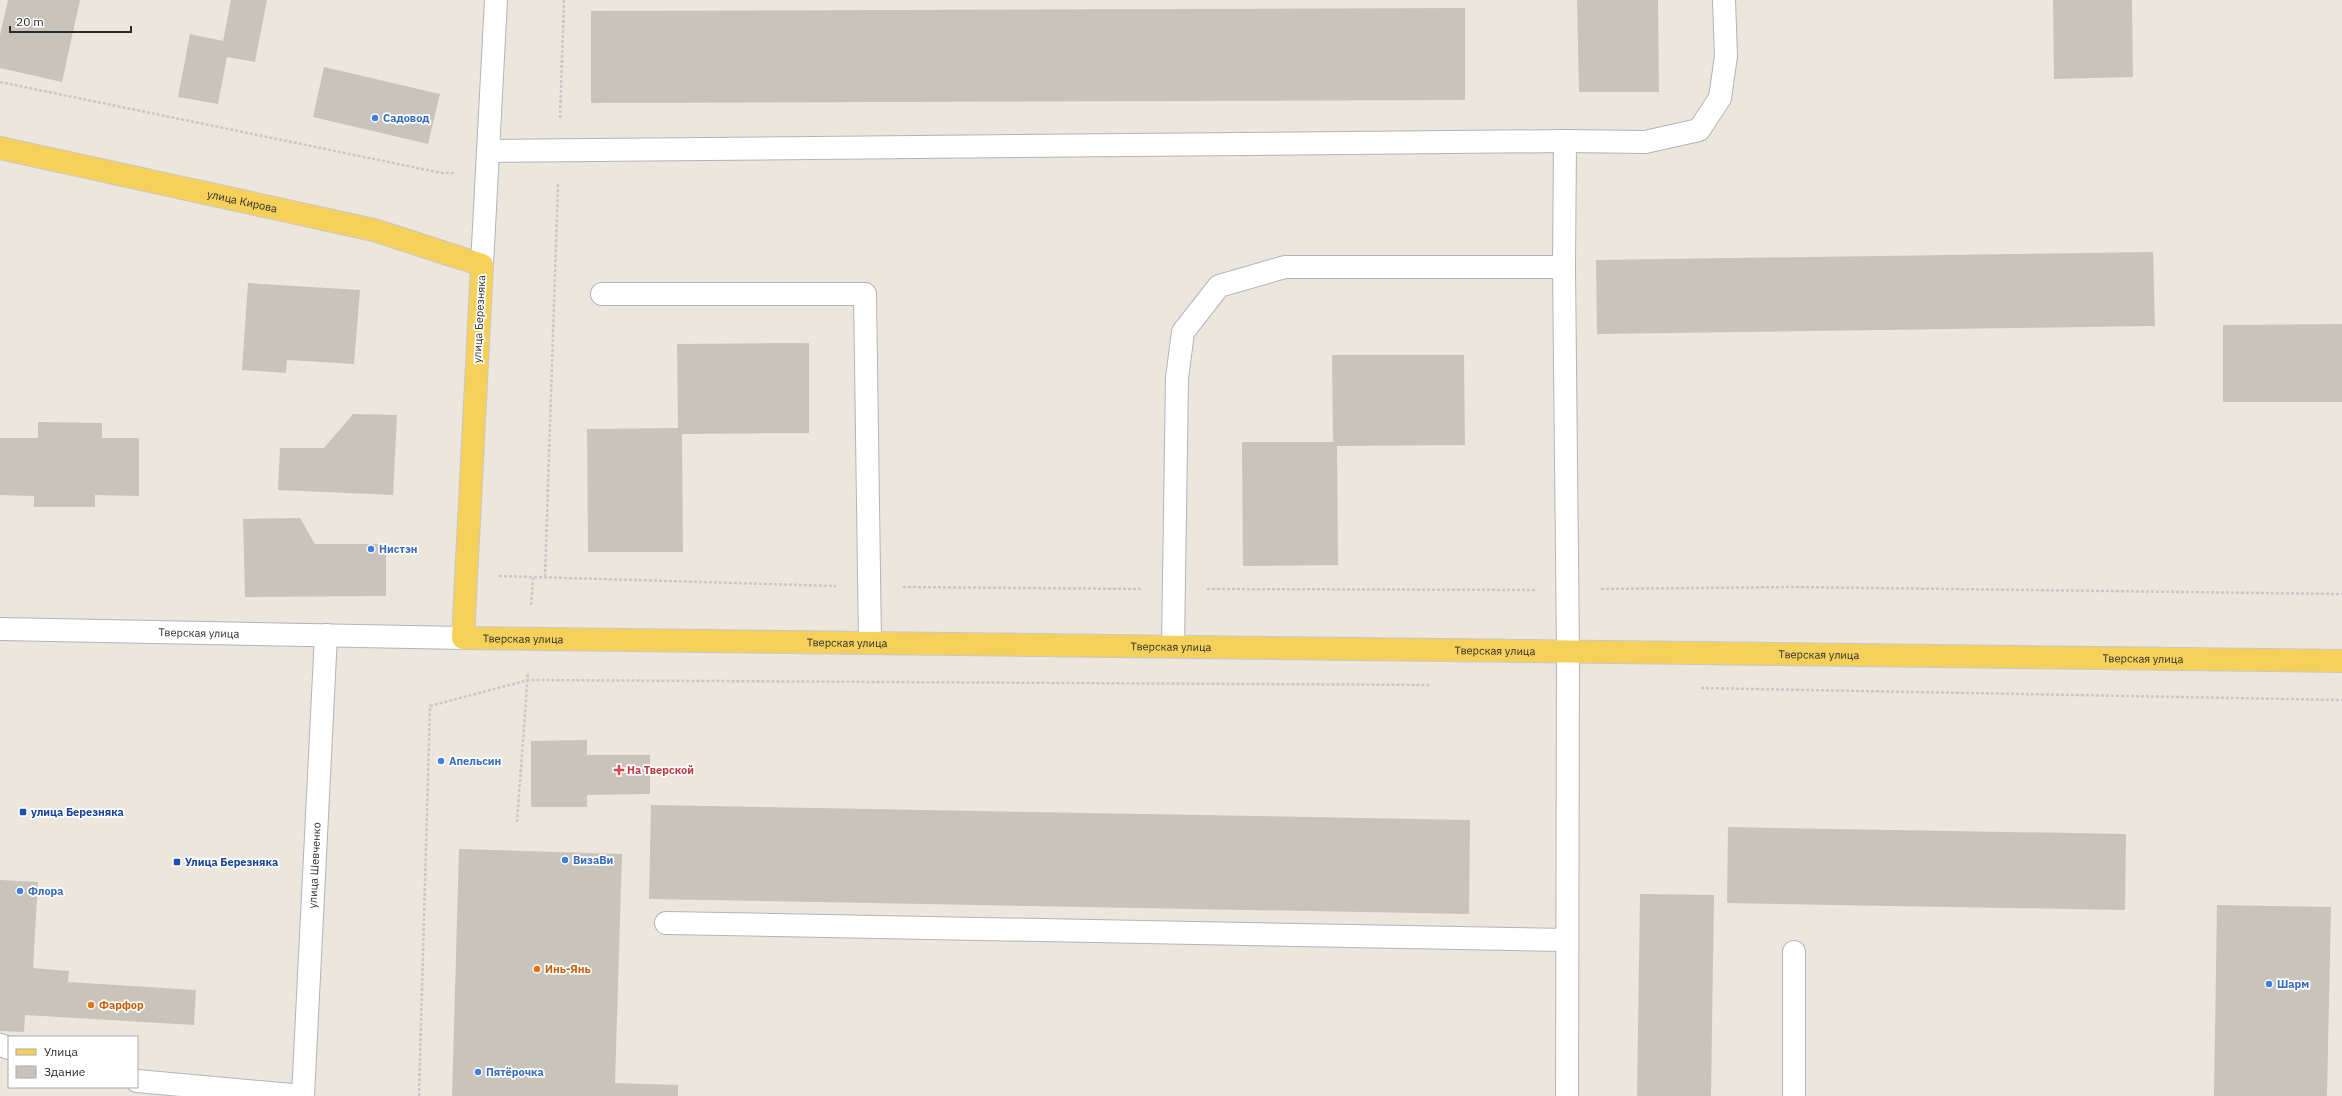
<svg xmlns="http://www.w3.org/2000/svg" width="2342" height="1096" viewBox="0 0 2342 1096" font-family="'IBM Plex Sans',sans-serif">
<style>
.building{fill:#c9c4bb}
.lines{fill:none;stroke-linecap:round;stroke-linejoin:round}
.minor-casing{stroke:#b1b4bf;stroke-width:24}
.major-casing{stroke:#c8c8c8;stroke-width:24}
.path{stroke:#c8c8c8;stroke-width:2.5;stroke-dasharray:3 2;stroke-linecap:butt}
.minor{stroke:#fff;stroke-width:22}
.major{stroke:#f5d15b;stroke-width:22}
.shop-dot{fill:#3f7fe0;stroke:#fff;stroke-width:1.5}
.health-dot{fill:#e0444e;stroke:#fff;stroke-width:1.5}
.transit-dot{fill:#1a4fb4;stroke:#fff;stroke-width:1.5}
.food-dot{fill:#e8710a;stroke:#fff;stroke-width:1.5}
.labels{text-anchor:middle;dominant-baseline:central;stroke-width:3.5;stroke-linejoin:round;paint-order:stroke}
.shop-label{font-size:11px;font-weight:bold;fill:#366cbe;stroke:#fff;text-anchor:start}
.street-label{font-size:11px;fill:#2b2b2b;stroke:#fff}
.health-label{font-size:11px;font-weight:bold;fill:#be3a42;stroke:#fff;text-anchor:start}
.transit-label{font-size:11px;font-weight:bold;fill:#164399;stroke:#fff;text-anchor:start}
.food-label{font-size:11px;font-weight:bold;fill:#c56008;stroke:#fff;text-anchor:start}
</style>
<rect width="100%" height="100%" fill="#ede6dd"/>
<path class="building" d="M8,0H80L62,82L0,68V35Z
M231,0H267L255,62L227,57L218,104L178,97L190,34L223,41Z
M1577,0H1658L1659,92H1579Z
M2053,0H2132L2133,77L2054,79Z
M1465,8V100L591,103V11Z
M324,67L440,94L428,144L313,117Z
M2153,252L2155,326L1597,334L1596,260Z
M248,283L360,290L354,364L287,360L286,373L242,370Z
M2342,324V402H2223V325Z
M809,343V433L682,434L683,552H588L587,429L678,428L677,344Z
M1332,355H1464L1465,445L1337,446L1338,565L1243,566L1242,442H1333Z
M353,414L397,415L393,495L278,490L280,448H324Z
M38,422L102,423V438H139V496L95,495V507H34V496L0,495V438H38Z
M300,518L315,544H386V596L245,597L243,519Z
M587,740V755H650V794L587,795V807H531V741Z
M651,805L1470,820L1469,914L649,899Z
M1728,827L2126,834L2125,910L1727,903Z
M459,849L622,854L615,1083L678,1085V1096H452Z
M0,880L38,882L33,968L69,971L68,982L196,990L194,1025L25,1015L24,1032L0,1031Z
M1640,894L1714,895L1711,1096H1637Z
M2217,905L2331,907L2327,1096H2214Z"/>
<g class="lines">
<defs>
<g id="minor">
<path d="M1565,141L1564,267L1568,652L1567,1096"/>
<path d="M488,151L1565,141L1645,142L1699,130L1720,98L1726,56L1724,0"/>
<path d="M482,265L496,0"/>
<path d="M602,294H865L870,643"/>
<path id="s1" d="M0,629L463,638"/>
<path d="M1173,646L1177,378L1183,332L1219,286L1285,267H1564"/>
<path d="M666,923L1567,940"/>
<path d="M1794,952V1096"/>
<path d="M0,1045L9,1048"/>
<path d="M137,1081L303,1096"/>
<path id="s2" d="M303,1096L326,635"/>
</g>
<g id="major">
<path id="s3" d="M0,148L374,230L482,265L463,638L2342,661"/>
</g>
</defs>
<use href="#minor" class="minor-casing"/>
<use href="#major" class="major-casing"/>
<path class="path" d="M0,82L442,173H454
M560,118L564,0
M499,576L836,586
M545,577L558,183
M903,587L1142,589
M1207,589L1536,590
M1601,589L1792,587L2342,594
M531,605L533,578
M1701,688L2342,700
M517,822L528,672
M419,1096L430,706L528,680L1430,685"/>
<use href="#minor" class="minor"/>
<use href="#major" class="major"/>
</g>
<g class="shop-dot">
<circle cx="375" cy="118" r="4"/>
<circle cx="371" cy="549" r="4"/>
<circle cx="441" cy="761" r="4"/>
<circle cx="565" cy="860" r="4"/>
<circle cx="20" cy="891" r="4"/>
<circle cx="2269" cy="984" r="4"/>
<circle cx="478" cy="1072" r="4"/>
</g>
<path class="health-dot" d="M617 764h4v4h4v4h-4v4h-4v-4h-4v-4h4z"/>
<g class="transit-dot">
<rect x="19" y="808" width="8" height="8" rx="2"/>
<rect x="173" y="858" width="8" height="8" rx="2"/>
</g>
<g class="food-dot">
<circle cx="537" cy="969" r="4"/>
<circle cx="91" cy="1005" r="4"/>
</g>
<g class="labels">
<g class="shop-label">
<text x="383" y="118">Садовод</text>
<text x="379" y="549">Нистэн</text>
<text x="449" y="761">Апельсин</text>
<text x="573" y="860">ВизаВи</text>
<text x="28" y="891">Флора</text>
<text x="2277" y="984">Шарм</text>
<text x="486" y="1072">Пятёрочка</text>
</g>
<g class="street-label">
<text stroke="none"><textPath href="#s3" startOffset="248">улица Кирова</textPath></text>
<text transform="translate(479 319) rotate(-87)">улица Березняка</text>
<text stroke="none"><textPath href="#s1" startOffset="199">Тверская улица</textPath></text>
<text stroke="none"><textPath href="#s3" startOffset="930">Тверская улица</textPath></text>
<text stroke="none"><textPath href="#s3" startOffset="1254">Тверская улица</textPath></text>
<text stroke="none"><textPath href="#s3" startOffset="1578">Тверская улица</textPath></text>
<text stroke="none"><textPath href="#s3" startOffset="1902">Тверская улица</textPath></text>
<text stroke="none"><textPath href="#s3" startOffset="2226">Тверская улица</textPath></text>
<text stroke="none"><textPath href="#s3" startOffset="2550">Тверская улица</textPath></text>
<text stroke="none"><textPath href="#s2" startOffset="231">улица Шевченко</textPath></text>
</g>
<g class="health-label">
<text x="627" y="770">На Тверской</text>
</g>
<g class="transit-label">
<text x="31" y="812">улица Березняка</text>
<text x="185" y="862">Улица Березняка</text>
</g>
<g class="food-label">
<text x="545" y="969">Инь-Янь</text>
<text x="99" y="1005">Фарфор</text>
</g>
</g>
<rect x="8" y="1036" width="130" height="52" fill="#ffffff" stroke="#aaaaaa"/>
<rect x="16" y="1049" width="20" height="6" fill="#f5d15b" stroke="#aaaaaa"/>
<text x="44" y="1056" font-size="12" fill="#2b2b2b">Улица</text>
<rect x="16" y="1066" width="20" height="12" fill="#c9c4bb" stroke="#aaaaaa"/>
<text x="44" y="1076" font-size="12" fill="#2b2b2b">Здание</text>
<path d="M10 26v6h121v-6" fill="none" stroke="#2b2b2b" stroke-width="2"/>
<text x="16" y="26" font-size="12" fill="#2b2b2b" stroke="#ffffff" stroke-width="3" paint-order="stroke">20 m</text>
</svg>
